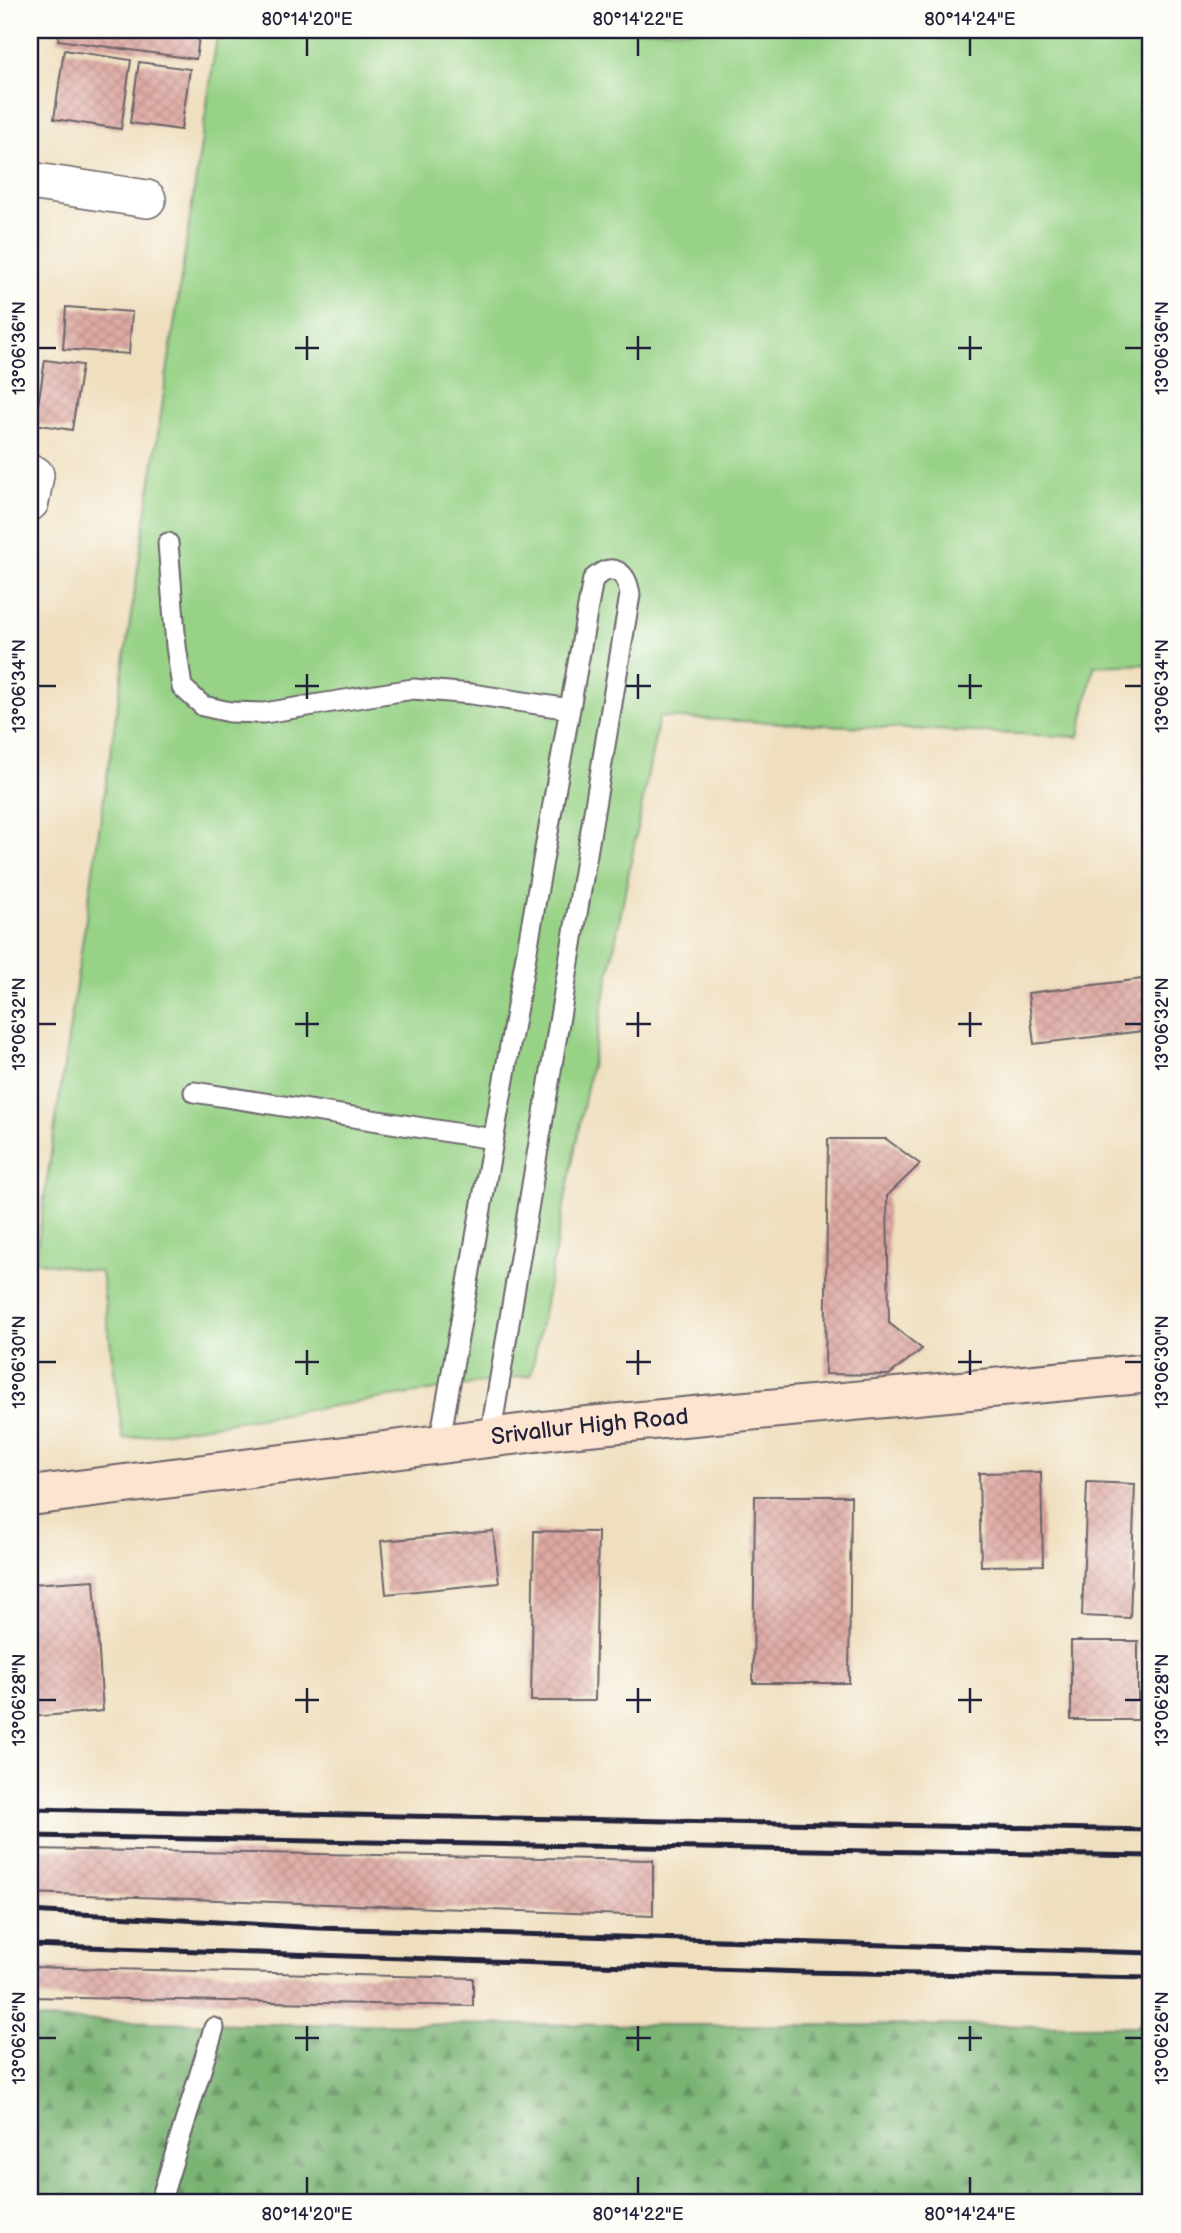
<svg xmlns="http://www.w3.org/2000/svg" width="1181" height="2233" viewBox="0 0 1181 2233" font-family="'Balsamiq Sans',sans-serif">
<style>
.forest{fill:url(#forest-firs);stroke:#4e6b57;stroke-width:2}
.pitch{fill:#97d286;stroke:#5c7a60;stroke-width:2}
.building{fill:url(#building-cross-hatch)}
.lines{fill:none;stroke-linecap:round;stroke-linejoin:round}
.lane-casing{stroke:#6a6469;stroke-width:23}
.street-casing{stroke:#6a6469;stroke-width:40}
.secondary-casing{stroke:#6a6469;stroke-width:42}
.lane{stroke:#fff;stroke-width:19}
.street{stroke:#fff;stroke-width:37}
.secondary{stroke:#fde4d0;stroke-width:38}
.rail{stroke:#22223b;stroke-width:5}
.ticks{fill:none;stroke:#22223b;stroke-width:2.5}
.labels{text-anchor:middle;dominant-baseline:central;stroke-width:5;stroke-linejoin:round;paint-order:stroke}
.street-label{font-size:23px;fill:#22223b;stroke:#fdfcf7}
.neatline{fill:none;stroke:#22223b;stroke-width:2.5}
.ticks-label{font-size:18px;text-anchor:middle;fill:#22223b}
</style>
<defs>
<pattern id="forest-firs" width="22" height="20" patternUnits="userSpaceOnUse" patternTransform="scale(1.75)"><rect width="22" height="20" fill="#79b473"/><path d="M5 1l3.5 6h-7zM16 11l3.5 6h-7z" fill="#639260"/></pattern>
<pattern id="building-cross-hatch" width="8" height="8" patternUnits="userSpaceOnUse" patternTransform="scale(1.75)"><rect width="8" height="8" fill="#dea9a3"/><path d="M0 0l8 8M0 8l8-8" fill="none" stroke="#be918d"/></pattern>
</defs>
<rect width="100%" height="100%" fill="#fdfcf7"/>
<filter id="ink" filterUnits="userSpaceOnUse"><feTurbulence type="fractalNoise" baseFrequency=".0143" numOctaves="2"/><feDisplacementMap in="SourceGraphic" scale="14" xChannelSelector="R" yChannelSelector="G"/><feConvolveMatrix kernelMatrix="1 2 1 2 8 2 1 2 1" color-interpolation-filters="sRGB"/></filter>
<filter id="wash" filterUnits="userSpaceOnUse"><feTurbulence type="fractalNoise" baseFrequency=".00686" numOctaves="4" result="noise"/><feDisplacementMap in="SourceGraphic" scale="28" xChannelSelector="R" yChannelSelector="G"/><feGaussianBlur stdDeviation="1.57" result="paint"/><feColorMatrix in="noise" values="0 0 0 0 0 0 0 0 0 0 0 0 0 0 0 0 0 1.4 0 .05"/><feComposite in="paint" operator="in"/></filter>
<g filter="url(#wash)">
<rect width="100%" height="100%" fill="#efdfbf"/>
<path class="forest" d="M1151,1991V2203H30V2019L241,2024L1139,2026Z"/>
<path class="pitch" d="M218,30H1151V664L1094,666L1079,737L659,717L531,1375L123,1439L101,1272L35,1261Z"/>
<g id="blocks">
<path class="building" d="M60,30H200L196,59L58,40Z
M64,50L131,60L121,129L54,119Z
M139,62L190,69L181,130L130,123Z
M66,307L132,312L129,354L63,349Z
M45,360L82,365L72,430L35,424Z
M1151,978V1030L1034,1044L1028,993Z
M828,1139H886L920,1164L887,1196L889,1323L922,1349L889,1375L825,1374Z
M1041,1472L1043,1565L981,1566L979,1473Z
M1087,1482L1135,1484L1130,1618L1082,1616Z
M755,1496H851L849,1683H753Z
M493,1531L499,1583L386,1594L381,1541Z
M534,1531L598,1532L595,1701H531Z
M94,1580L103,1711L30,1717V1584Z
M1071,1641H1138V1720H1071Z
M30,1849L653,1860V1916L30,1893Z
M30,1967L473,1978V2006L30,1997Z"/>
</g>
</g>
<g filter="url(#ink)">
<use href="#blocks" fill-opacity="0" stroke="#6a6469" stroke-width="2"/>
<g class="lines">
<defs>
<path id="lane" d="M168,543L176,646L182,687L203,706L230,712L264,713L413,689L472,694L570,709
M194,1092L493,1139
M439,1445L593,579C613,561 627,572 630,595L490,1438
M160,2203L214,2028"/>
<path id="street" d="M30,181L147,199
M30,502L35,475"/>
<g id="secondary">
<path id="s1" d="M30,1496L567,1428L1151,1373"/>
</g>
</defs>
<use href="#lane" class="lane-casing"/>
<use href="#street" class="street-casing"/>
<use href="#secondary" class="secondary-casing"/>
<use href="#lane" class="lane"/>
<use href="#street" class="street"/>
<use href="#secondary" class="secondary"/>
<path class="rail" d="M30,1809L1151,1830
M30,1836L1151,1856
M30,1911L318,1928L1151,1953
M30,1945L803,1972L1151,1978"/>
</g>
</g>
<path class="ticks" d="M307,38V56M638,38V56M970,38V56M307,336V360M638,336V360M970,336V360M38,348H56M295,348H319M626,348H651M958,348H982M1125,348H1142M307,674V699M638,674V699M970,674V699M38,686H56M295,686H319M626,686H651M958,686H982M1125,686H1142M307,1012V1037M638,1012V1037M970,1012V1037M38,1024H56M295,1024H319M626,1024H651M958,1024H982M1125,1024H1142M307,1350V1375M638,1350V1375M970,1350V1375M38,1362H56M295,1362H319M626,1362H651M958,1362H982M1125,1362H1142M307,1688V1713M638,1688V1713M970,1688V1713M38,1700H56M295,1700H319M626,1700H651M958,1700H982M1125,1700H1142M307,2026V2051M638,2026V2051M970,2026V2051M38,2038H56M295,2038H319M626,2038H651M958,2038H982M1125,2038H1142M307,2177V2194M638,2177V2194M970,2177V2194"/>
<g class="labels">
<g class="street-label">
<text stroke="none"><textPath href="#s1" startOffset="564">Srivallur High Road</textPath></text>
</g>
</g>
<rect width="1181" height="2233" fill="none" stroke="#fdfcf7" stroke-width="77"/>
<rect x="38" y="38" width="1104" height="2156" class="neatline"/>
<g class="ticks-label">
<text x="307" y="25">80°14'20"E</text>
<text x="638" y="25">80°14'22"E</text>
<text x="970" y="25">80°14'24"E</text>
<text transform="translate(19 348) rotate(-90)" y="6">13°06'36"N</text>
<text transform="translate(1162 348) rotate(-90)" y="6">13°06'36"N</text>
<text transform="translate(19 686) rotate(-90)" y="6">13°06'34"N</text>
<text transform="translate(1162 686) rotate(-90)" y="6">13°06'34"N</text>
<text transform="translate(19 1024) rotate(-90)" y="6">13°06'32"N</text>
<text transform="translate(1162 1024) rotate(-90)" y="6">13°06'32"N</text>
<text transform="translate(19 1362) rotate(-90)" y="6">13°06'30"N</text>
<text transform="translate(1162 1362) rotate(-90)" y="6">13°06'30"N</text>
<text transform="translate(19 1700) rotate(-90)" y="6">13°06'28"N</text>
<text transform="translate(1162 1700) rotate(-90)" y="6">13°06'28"N</text>
<text transform="translate(19 2038) rotate(-90)" y="6">13°06'26"N</text>
<text transform="translate(1162 2038) rotate(-90)" y="6">13°06'26"N</text>
<text x="307" y="2220">80°14'20"E</text>
<text x="638" y="2220">80°14'22"E</text>
<text x="970" y="2220">80°14'24"E</text>
</g>
</svg>
